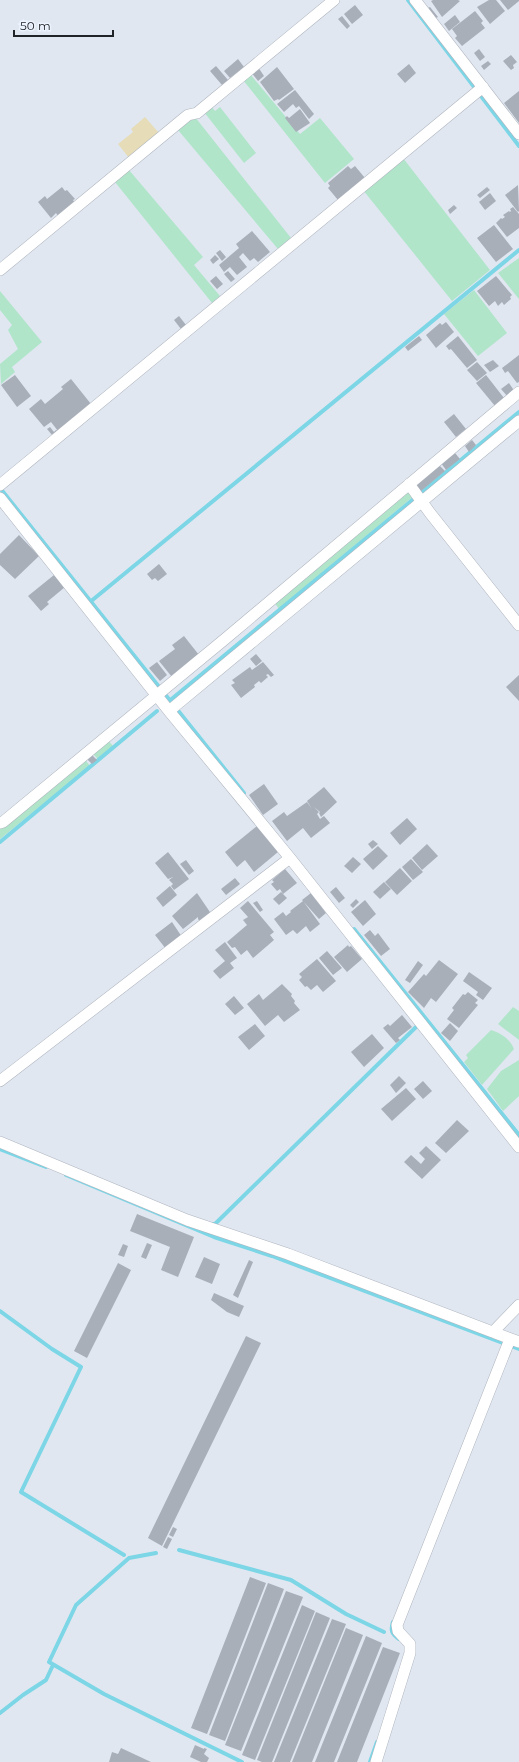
<svg xmlns="http://www.w3.org/2000/svg" width="519" height="1762" viewBox="0 0 519 1762" font-family="Montserrat,sans-serif">
<style>
.green{fill:#b0e5ca}
.sand{fill:#e6ddb8}
.lines{fill:none;stroke-linecap:round;stroke-linejoin:round}
.stream{stroke:#7cd6e6;stroke-width:4}
.building{fill:#a8afb9}
.street-casing{stroke:#afb5bf;stroke-width:12}
.street{stroke:#fff;stroke-width:11}
</style>
<rect width="100%" height="100%" fill="#e0e7f1"/>
<path class="green" d="M250,74L300,134L320,118L354,159L325,183L243,80Z
M211,106L215,111L220,107L256,153L244,163L204,112Z
M195,117L291,238L278,249L178,130Z
M403,158L490,270L452,301L363,190Z
M129,170L203,257L194,265L220,296L212,303L115,182Z
M519,258V299L498,273Z
M474,290L507,333L478,356L444,314Z
M0,291L42,342L12,367L15,372L1,384L0,364L18,349L8,330L12,325L0,310Z
M407,492H410L414,496L279,609L274,602Z
M107,739L113,746L98,759L91,752Z
M84,758L90,766L0,839V824Z
M513,1007L519,1011V1040L498,1024Z
M491,1030C501,1033 510,1039 514,1049L482,1085L464,1062L468,1058L466,1055Z
M519,1060V1096L503,1111L487,1089L501,1071Z"/>
<path class="sand" d="M145,117L159,133L129,158L118,144L133,132L131,129Z"/>
<g class="lines">
<path class="stream" d="M408,0L519,146
M0,488L244,793
M90,602L519,250
M168,702L519,412
M0,842L157,711
M354,929L519,1135
M0,1149L46,1167
M66,1175L214,1237L272,1256L519,1349
M211,1224H215L416,1027
M0,1311L52,1349L81,1367L21,1492L124,1555
M179,1550L291,1580L346,1614L384,1632
M156,1553L129,1558L76,1605L49,1662L104,1694L242,1762
M393,1622C390,1631 392,1634 399,1639
M0,1713L23,1695L46,1680L53,1665
M370,1762L377,1742"/>
</g>
<path class="building" d="M433,0H458L460,1L442,17L431,1Z
M489,0H496L505,11L490,24L477,7Z
M500,0H519V1L508,10Z
M355,5L363,15L352,24L344,14Z
M430,7L438,17L436,18L428,8Z
M475,11L483,21L481,23L485,28L462,46L455,38L457,36L452,29Z
M455,15L460,22L449,31L444,24Z
M342,16L350,26L347,29L338,19Z
M479,49L485,57L480,61L474,53Z
M511,55L517,62L513,65L514,68L511,70L503,61Z
M238,59L244,67L230,78L224,71Z
M488,61L491,64L484,70L481,66Z
M409,64L416,73L405,83L397,74Z
M216,66L228,80L222,85L210,71Z
M258,67L264,76L258,81L251,72Z
M277,67L294,89L279,100L278,99L274,101L260,82Z
M295,90L314,114L309,119L299,106L296,108L293,104L284,112L277,104Z
M519,91V123L504,103Z
M300,109L310,123L296,132L285,118L287,116L289,118Z
M348,166L351,169L355,166L365,178L338,200L328,188L330,186L328,183Z
M518,185L519,211L518,212L505,195Z
M62,187L65,191L67,190L75,199L73,200L75,203L58,216L56,213L51,218L38,202L45,196L47,199Z
M487,187L490,190L480,198L477,195Z
M490,193L496,201L485,210L479,202Z
M454,205L457,208L450,214L448,210Z
M513,207L519,214V228L507,237L496,223L501,218L502,219L505,217L503,215L509,211L510,212L511,211L510,209Z
M494,225L513,249L496,262L477,238Z
M252,231L270,252L258,262L254,258L250,261L243,253L239,257L247,267L237,275L230,267L224,272L219,265L239,248L236,244Z
M220,250L226,257L222,261L216,253Z
M215,255L219,259L213,264L210,260Z
M228,271L235,279L231,282L224,274Z
M216,276L223,284L217,289L210,281Z
M496,276L512,295L510,297L511,299L504,305L502,302L498,306L495,301L489,306L477,291Z
M179,316L186,325L181,329L174,320Z
M446,322L454,332L436,348L426,335L440,323L442,325Z
M419,336L422,340L408,351L405,347Z
M458,336L477,360L467,368L451,349L449,350L446,346Z
M519,355V382L517,383L508,371L505,373L502,368Z
M493,360L499,366L490,372L484,365Z
M477,362L487,373L477,381L467,370Z
M15,375L31,396L17,407L1,385Z
M486,375L504,398L495,406L476,383Z
M71,379L91,404L58,431L51,422L44,427L29,409L41,399L45,404L63,389L61,387Z
M509,383L515,392L508,397L501,389Z
M454,414L466,429L456,437L444,422Z
M50,427L54,432L56,430L58,431L52,435L47,429Z
M472,440L476,445L469,452L465,446Z
M455,453L460,459L446,470L441,463Z
M439,465L445,471L421,491L416,485Z
M19,535L39,556L15,579L0,565V554Z
M159,564L167,574L158,581L155,578L152,580L147,574Z
M54,575L65,587L47,602L49,604L41,611L28,596Z
M184,636L199,655L172,677L159,661L175,649L172,645Z
M256,654L262,661L256,666L250,659Z
M157,662L167,675L160,681L149,668Z
M263,662L274,675L271,677L268,674L266,675L268,677L261,683L259,681L254,685L255,687L241,698L231,685L235,683L232,680L250,667L252,670Z
M519,675V701L506,687Z
M92,755L97,760L92,764L87,759Z
M264,784L278,804L263,815L249,795Z
M324,787L337,802L321,817L319,813L320,812L314,807L319,812L317,814L320,819L324,816L330,823L311,838L303,828L287,841L272,821L284,812L287,816L307,802L312,809L307,801Z
M407,818L417,829L400,845L390,833Z
M257,826L278,852L254,872L245,860L237,867L225,852Z
M373,840L378,844L372,849L368,844Z
M427,844L438,856L422,870L412,858Z
M378,846L388,856L373,870L363,859Z
M168,852L189,879L174,890L171,886L173,884L169,880L173,877L168,879L155,863Z
M353,857L361,864L352,873L344,866Z
M411,859L423,872L413,880L402,867Z
M186,860L194,871L189,875L180,864Z
M400,868L412,881L397,895L385,882Z
M285,869L297,883L283,894L280,889L277,891L271,884L274,882L272,880Z
M235,878L240,884L226,895L221,889Z
M384,882L391,889L380,899L373,892Z
M170,886L177,895L163,907L156,898Z
M336,887L345,898L339,903L330,892Z
M281,892L287,898L279,905L273,899Z
M197,893L212,915L201,923L198,919V917L183,929L172,916Z
M311,893L326,913L319,919L302,900Z
M356,899L359,902L353,908L350,905Z
M365,900L376,914L363,926L351,912Z
M248,901L274,932L270,935L274,940L253,958L247,950L241,955L235,947L232,948L227,942L247,925L243,920L248,917L240,908Z
M257,901L263,910L260,912L253,903Z
M303,901L320,924L310,932L306,926L297,934L293,930L286,935L274,919L283,912L286,916L291,912L290,911Z
M172,922L182,937L166,949L155,935Z
M370,930L375,936L378,933L390,949L381,956L364,935Z
M225,942L237,958L230,963L234,968L220,979L213,971L225,961L215,950Z
M348,945L349,947L351,946L362,959L347,972L334,957Z
M327,951L342,968L333,975L319,958Z
M317,959L336,981L323,992L317,985L311,990L307,986L305,987L299,980L302,977L299,974Z
M439,960L458,974L436,1002L431,998L424,1008L408,992L424,974L426,976Z
M418,961L423,965L410,983L405,980Z
M469,972L492,988L483,1000L476,995L478,992L463,981Z
M282,984L292,994L291,996L295,1001L294,1003L300,1010L284,1022L278,1015L265,1026L247,1004L259,994L263,1000Z
M468,992L478,1000L475,1003L478,1005L459,1028L447,1019L454,1010L452,1008L463,994L465,995Z
M234,996L244,1008L235,1015L225,1004Z
M402,1015L412,1027L398,1038L400,1040L396,1043L383,1028L388,1024L390,1026Z
M450,1023L458,1031L450,1041L441,1033Z
M255,1024L265,1036L249,1050L238,1037Z
M372,1034L384,1048L364,1067L351,1052Z
M399,1076L406,1083L396,1093L390,1085Z
M423,1081L432,1091L423,1099L414,1089Z
M406,1088L416,1099L392,1121L381,1109Z
M457,1120L469,1131L446,1153L435,1143Z
M426,1146L441,1160L422,1179L404,1162L411,1155L421,1164L425,1159L419,1153Z
M137,1214L194,1237L178,1277L161,1270L170,1247L130,1231Z
M147,1243L152,1245L146,1259L141,1257Z
M123,1244L128,1246L124,1257L118,1255Z
M204,1257L220,1264L212,1284L195,1277Z
M249,1260L253,1262L238,1298L233,1295Z
M118,1263L131,1270L87,1358L74,1351Z
M214,1293L244,1306L239,1317L227,1312L211,1300Z
M246,1336L261,1343L162,1546L148,1538Z
M173,1527L177,1529L173,1537L169,1535Z
M168,1537L172,1539L167,1549L163,1547Z
M250,1577L266,1583L207,1734L191,1728Z
M268,1583L284,1589L225,1741L209,1735Z
M286,1591L303,1597L241,1751L225,1745Z
M302,1605L315,1611L255,1760L242,1755Z
M316,1612L330,1618L272,1762H262L257,1760Z
M332,1619L346,1624L290,1762H274Z
M346,1628L363,1635L312,1762H292Z
M366,1636L382,1643L334,1762H315Z
M383,1647L400,1653L357,1762H337Z
M195,1745L204,1749V1748L207,1749L204,1754L209,1758L207,1762H201L190,1757Z
M121,1748L151,1762H109L112,1752L118,1754Z"/>
<g class="lines">
<defs>
<path id="street" d="M415,0L519,134
M0,270L188,115L197,113L334,0
M409,484L430,513L519,625
M0,485L483,87
M0,498L169,711L290,858L519,1147
M169,711L519,421
M0,823L3,822L225,639L519,392
M0,1081L290,858
M0,1142L187,1220L288,1254L519,1342
M493,1332L519,1305
M376,1762L410,1653V1644L398,1631L397,1625L510,1339"/>
</defs>
<use href="#street" class="street-casing"/>
<use href="#street" class="street"/>
</g>
<path d="M14 30v6h99v-6" fill="none" stroke="#202327" stroke-width="2"/>
<text x="20" y="30" font-size="12" fill="#202327" stroke="#edf4ff" stroke-width="3" paint-order="stroke">50 m</text>
</svg>
